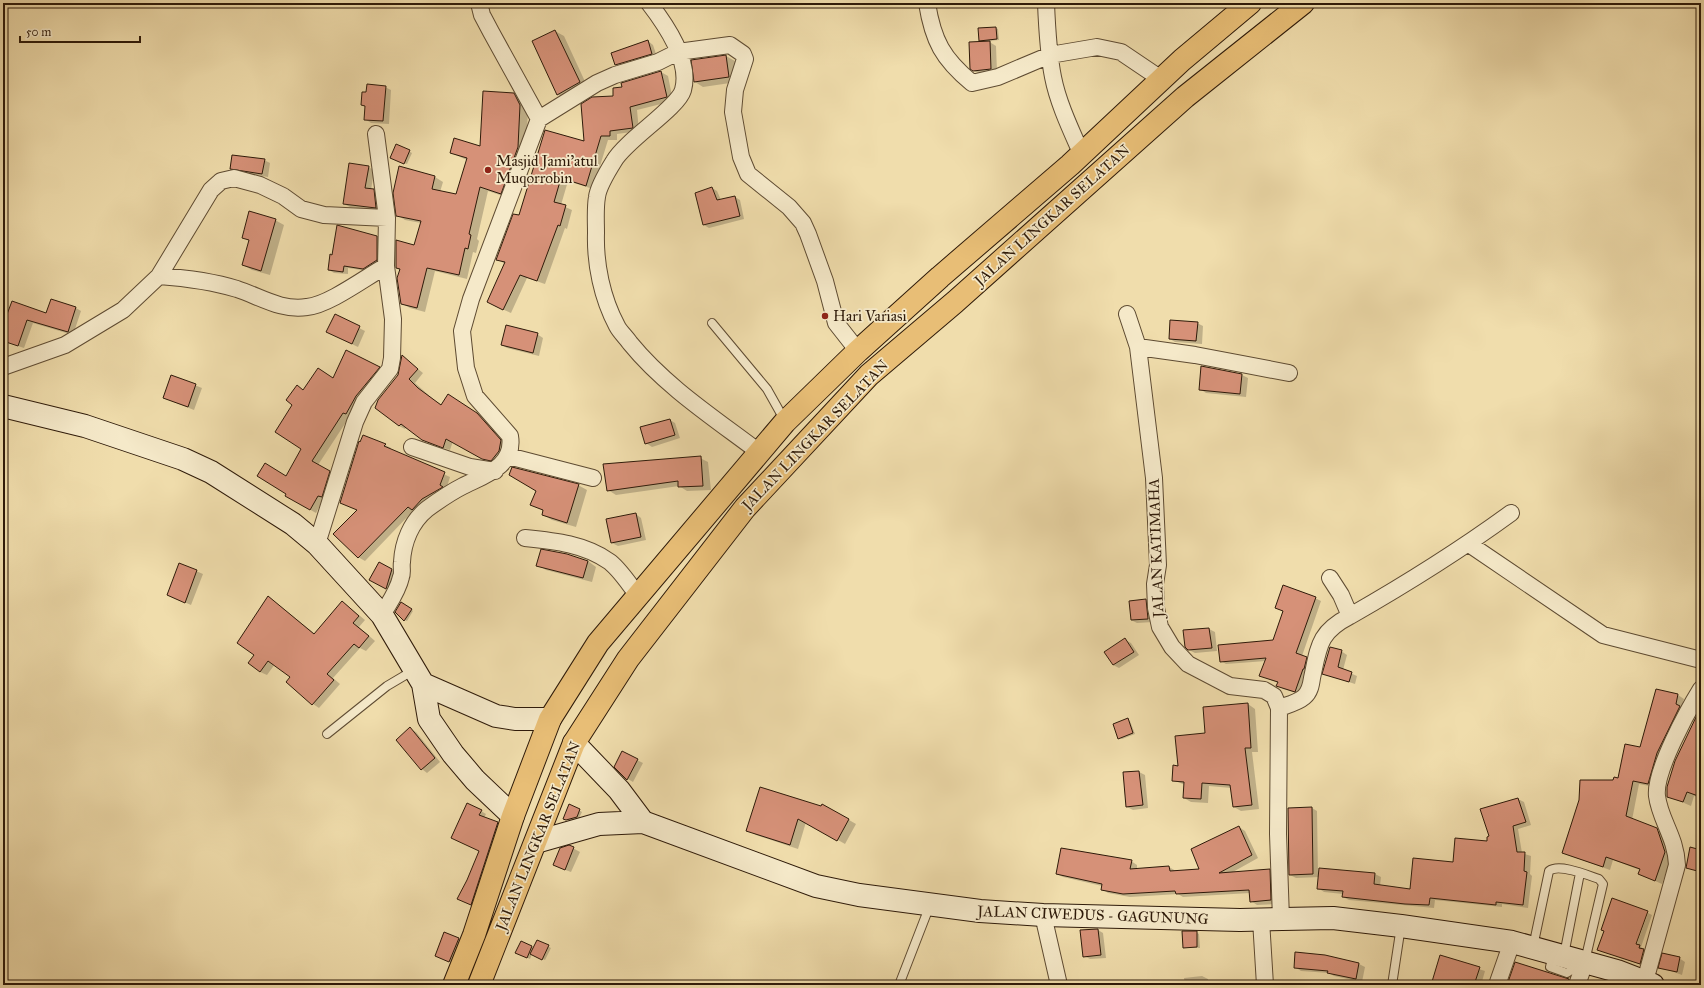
<svg xmlns="http://www.w3.org/2000/svg" width="1704" height="988" viewBox="0 0 1704 988" font-family="'IM FELL Great Primer',serif">
<style>
.shadow{fill:#0003}
.building{fill:#d69178;stroke:#2e1a09}
.lines{fill:none;stroke-linecap:round;stroke-linejoin:round}
.lane-casing{stroke:#5e4b32;stroke-width:10}
.street-casing{stroke:#5e4b32;stroke-width:18}
.secondary-casing{stroke:#2e1a09;stroke-width:24}
.highway-casing{stroke:#2e1a09;stroke-width:24}
.lane{stroke:#f5e9c9;stroke-width:8}
.street{stroke:#f5e9c9;stroke-width:16}
.secondary{stroke:#f5e9c9;stroke-width:22}
.highway{stroke:#e8be76;stroke-width:22}
.poi-dot{fill:#8f2418;stroke:#f5e9c9;stroke-width:1.5}
.labels{text-anchor:middle;dominant-baseline:central;stroke-width:3.5;stroke-linejoin:round;paint-order:stroke}
.poi-label{font-size:15px;fill:#2e1a09;stroke:#f5e9c9;text-anchor:start}
.street-label{font-size:15px;fill:#2e1a09;stroke:#f5e9c9}
</style>
<rect width="100%" height="100%" fill="#f0ddac"/>
<filter id="stains"><feTurbulence type="fractalNoise" baseFrequency=".005" numOctaves="4"/><feColorMatrix values="0 0 0 0 .2 0 0 0 0 .09 0 0 0 0 .02 0 0 0 .5 -.17"/></filter>
<radialGradient id="worn" r=".72"><stop offset=".6" stop-color="#630" stop-opacity="0"/><stop offset="1" stop-color="#630" stop-opacity=".3"/></radialGradient>
<path class="shadow" d="M996,28L998,29L999,40L988,41L996,46L997,72L980,74L974,71L984,42L980,40Z
M555,31L564,36L588,88L566,99L557,94Z
M648,41L653,45L657,57L622,68L616,64Z
M726,56L735,61L737,82L703,87L695,82L692,61Z
M661,72L668,76L673,101L637,110L639,131L617,134V140H608L593,189L568,181L561,205L572,210L567,229L565,228L545,284L527,278L511,313L495,306L505,264L497,259L520,216L585,143L614,97L624,88Z
M385,87L391,90L389,124L371,123L365,119L366,107L362,105L367,93Z
M513,94L522,99L528,110L526,152L509,198L488,191L477,239L479,241L476,253L473,252L467,279L435,271L425,312L410,308L401,303L400,270L397,268L415,246L421,223L405,220L397,215L400,167L435,177L443,182L440,192L456,196L467,160L451,153L481,147Z
M396,145L412,153L407,164L394,159Z
M264,160L270,163L268,177L237,172L231,169Z
M369,167L374,171L371,190L379,194L381,211L350,207L344,204Z
M712,188L717,191L721,200L735,197L740,200L744,219L709,228L704,225Z
M275,220L284,225L270,275L252,270L243,265L250,241L243,237Z
M377,236L382,239L381,263L368,271L348,268V274L334,273L329,270L333,256Z
M12,302L47,315L76,308L81,311L73,335L33,323L24,348L3,341V328Z
M335,316L365,331L358,347L333,335Z
M1197,323L1203,326L1202,344L1175,342L1170,339Z
M537,334L543,338L539,356L507,348L502,345Z
M402,356L423,373L415,383L433,399L442,405L454,399L484,418L506,444L497,464L489,462L453,441L450,450L430,444L407,427L405,429L399,426V375Z
M1202,367L1242,375L1248,378L1246,397L1206,393L1200,389Z
M379,368L385,371L350,416L318,465L336,475L316,513L286,496L287,477L303,449V390L333,379Z
M172,376L202,388L194,410L164,398Z
M670,420L675,423L680,438L652,447L646,443Z
M360,443L385,445L391,448L390,450L450,477L446,490L414,510L365,561L358,557V510L341,503Z
M700,458L708,462L711,490L687,491L679,486L616,495L608,490Z
M578,485L587,490L576,527L552,520L543,515L544,511L531,504Z
M636,514L641,518L646,540L618,546L612,543Z
M588,561L596,567L592,582L546,570L538,565Z
M180,564L203,574L191,605L168,595Z
M392,570L398,573L392,591L370,580Z
M269,597L315,634L343,602L365,620L359,627L375,641L366,651L360,648L333,678L340,684L319,708L313,704L292,677L275,664L267,675L260,672L256,655Z
M1315,598L1321,601L1302,656L1312,661L1300,694L1283,689L1278,685V683L1261,676L1266,661L1226,664L1221,661L1274,641L1284,612L1276,608Z
M1146,600L1151,604L1153,622L1137,623L1131,620Z
M401,603L413,611L407,621L405,620Z
M1209,629L1215,632L1217,651L1195,653L1189,650L1184,631Z
M1125,640L1131,643L1139,655L1119,668L1113,665Z
M1341,651L1347,655L1343,670L1357,676L1355,684L1324,674Z
M1678,695L1684,699L1655,787L1639,784L1632,820L1663,833L1672,856L1662,884L1639,874L1640,870L1613,860L1610,870L1563,853L1614,781L1618,779Z
M1248,704L1255,709L1258,752H1252L1259,809L1241,811L1234,807L1231,788L1209,786L1208,803L1191,802L1184,798L1185,785L1173,780L1179,767L1206,734Z
M1701,716V798L1694,796L1691,806L1668,796Z
M1128,720L1130,721L1135,734L1122,739L1119,738Z
M410,729L416,732L440,762L427,773L422,769Z
M623,753L643,763L633,782L628,779Z
M1139,772L1145,775L1148,808L1133,810L1127,807L1124,773Z
M1518,799L1524,802L1531,825L1518,829L1522,853L1531,856L1530,874L1532,876L1528,908L1502,904V907L1435,900L1434,908L1349,900L1343,897V894L1324,892L1318,888L1320,877L1296,878L1290,875L1312,808L1317,811L1318,875L1320,869L1375,874L1381,877L1380,886L1411,890L1489,842L1490,837L1482,810Z
M570,805L582,812L579,818L570,821L564,818Z
M823,805L856,824L845,844L806,822L798,849L756,835L748,830L821,808Z
M481,811L486,814L484,818L502,826L476,907L463,901L468,880L480,851L458,841Z
M1239,827L1245,831L1258,858L1231,873L1270,870L1276,874L1277,904L1257,905L1251,901L1250,893L1183,897L1178,894L1130,897L1108,893L1102,889V886L1063,877L1057,874L1131,861L1137,865V869L1169,867L1176,871L1201,869Z
M569,846L580,852L571,872L560,868Z
M1648,913L1652,915L1641,947L1649,953L1645,966L1598,949H1635Z
M1098,930L1103,933L1106,958L1090,959L1084,956Z
M1196,932L1199,934L1200,948L1184,947Z
M458,938L464,942L455,964L436,956Z
M537,941L551,948L545,960L532,954L530,959L519,954L521,942L534,948Z
M1325,956L1359,964L1365,967L1362,982L1334,976L1329,973L1301,971L1295,967Z
M1441,957L1485,971L1481,985H1431Z
M1679,958L1685,962L1682,975L1660,967Z
M1202,976L1208,979V985H1185L1184,978Z"/>
<path class="building" d="M996,27L997,39L979,41L978,28Z
M555,30L580,82L557,95L532,41Z
M648,40L652,54L615,65L611,53Z
M990,41L991,69L973,71L970,69L969,42Z
M726,55L729,77L694,82L691,60Z
M661,71L667,97L630,107L633,128L610,131V136H601L586,186L561,178L554,202L566,205L560,226L558,225L537,281L520,275L503,310L487,302L505,262L496,260L513,214L519,215L545,130L584,141L581,104L592,97L613,96V88L622,87L621,83Z
M367,84L386,86L383,121L364,120L365,106L361,105L362,92H366Z
M483,91L514,93L520,105L518,147L501,194L480,187L469,234L471,235L468,249L465,248L459,275L427,268L417,308L401,304L397,278L400,269L396,268V240L414,245L421,221L396,216L393,193L399,166L435,176L432,189L456,194L467,158L450,153L454,138L480,146Z
M396,144L410,150L404,164L390,158Z
M232,155L265,159L262,174L230,169Z
M349,163L369,166L365,188L374,189L376,208L343,204Z
M712,187L717,200L735,196L740,216L703,225L695,193Z
M249,211L276,219L261,271L242,265L249,240L242,238Z
M337,225L377,236V260L363,269L344,266L343,272L328,270L330,254L332,255Z
M51,299L76,307L68,332L27,320L18,346L3,341V325L12,301L46,313Z
M335,314L360,326L352,344L326,332Z
M1170,320L1198,322L1196,341L1169,339Z
M506,325L538,333L533,353L501,345Z
M346,350L380,367L356,396L346,414L343,413L312,461L330,471L322,497L318,496L310,510L285,496L286,494L257,476L265,463L286,476L301,449L275,432L292,405L286,400L297,385L303,390L318,368L333,378Z
M402,355L418,369L409,379L418,388L441,405L448,394L477,413L501,440L499,451L491,461L482,459L446,439L443,448L422,440L401,424L399,426L375,408L378,400L398,375Z
M1201,366L1242,374L1240,394L1199,390Z
M171,375L196,384L188,407L163,398Z
M670,419L675,435L645,444L640,427Z
M363,435L386,444L384,446L445,472L440,485L443,487L422,499L412,510L408,507L358,558L333,534L357,510L340,503L359,441L360,442Z
M701,456L703,486L678,487V481L607,491L603,464Z
M512,467L579,484L567,523L542,515L543,510L530,505L536,491L509,475Z
M636,513L641,537L611,543L606,519Z
M541,549L567,554L588,561L583,578L536,566Z
M379,562L392,569L386,589L369,580Z
M179,563L197,570L185,603L167,595Z
M1283,585L1316,597L1296,653L1307,657L1304,669H1303L1295,692L1276,686L1278,682L1259,676L1266,658L1220,662L1218,645L1273,640L1283,611L1275,608Z
M268,596L314,634L342,601L359,616L353,623L369,636L359,648L354,644L327,674L334,680L312,705L286,682L290,677L268,661L260,672L248,663L254,655L237,643Z
M1146,599L1148,619L1131,620L1129,601Z
M401,602L412,609L404,621L395,612Z
M1209,628L1212,648L1188,650L1185,647L1183,630Z
M1125,638L1134,652L1113,665L1104,652Z
M1330,647L1342,650L1338,667L1352,672L1349,682L1322,674Z
M1656,689L1678,694L1676,704L1680,706L1657,753L1648,784L1633,781L1626,816L1657,828L1665,852L1655,881L1638,874L1640,869L1606,857L1603,867L1562,853L1579,800L1580,780H1613L1614,777L1618,778L1625,744L1640,747Z
M1248,703L1251,748H1245L1252,805L1233,807L1230,785L1202,783L1201,799L1183,798L1184,782L1172,781L1173,765L1178,766L1175,736L1205,733L1203,707Z
M1698,713L1701,715V797L1687,792L1683,802L1667,797V787L1675,761Z
M1128,718L1133,733L1118,739L1113,724Z
M410,727L435,758L421,770L396,740Z
M622,751L638,759L627,780L614,767Z
M1139,771L1143,805L1126,807L1123,772Z
M760,787L821,806L822,804L849,819L837,841L798,819L790,845L746,831Z
M1518,798L1526,822L1513,826L1517,852H1525L1524,871L1527,872L1523,905L1496,902V905L1430,898L1429,905L1405,904L1342,897L1343,891L1317,889L1319,868L1375,873L1374,884L1410,889L1413,858L1453,862L1455,838L1487,841V837L1489,836L1480,809Z
M467,803L482,810L479,815L498,822L471,905L457,899L467,880L479,851L451,838Z
M569,804L580,809L577,817L566,820L563,819Z
M1312,807L1313,874L1289,875L1288,808Z
M1239,826L1252,855L1219,873L1270,869L1271,900L1250,902L1249,890L1176,894L1175,891L1123,894L1101,890L1102,884L1056,874L1061,848L1132,860L1130,869L1169,866L1170,871L1199,869L1191,849Z
M569,845L574,847L565,870L553,865L560,848Z
M1690,847L1701,850V872L1686,868Z
M1612,898L1648,911L1636,944L1640,945L1639,948L1644,949L1640,964L1597,950L1604,931L1601,930Z
M1098,929L1101,955L1083,957L1080,930Z
M1182,931H1197V947L1183,948Z
M444,932L459,938L449,962L435,956Z
M537,940L549,945L542,960L530,954Z
M521,941L532,946L527,958L515,953Z
M1295,952L1325,955L1359,963L1356,979L1327,973L1328,971L1294,968Z
M1662,953L1680,957L1677,972L1658,968Z
M1440,955L1480,967L1474,985H1431Z
M1515,962L1569,979L1568,985H1507Z"/>
<g class="lines">
<defs>
<path id="lane" d="M712,323L767,389L785,421
M327,734L387,686L414,670
M1533,947L1549,871C1559,863 1587,875 1599,879L1603,884L1585,961
M1553,953L1550,967L1567,973L1570,971L1575,960
M1564,955L1580,873
M899,985L930,905
M1392,985L1401,926"/>
<path id="street" d="M479,3L482,15L491,32L539,119
M649,3C666,25 691,61 683,90C678,108 626,140 614,161C609,169 598,188 597,197C595,208 596,221 596,233C595,264 602,298 617,326C620,332 626,337 630,343C665,386 714,418 759,452
M927,3C933,41 943,59 972,83L998,77L1050,55L1097,47L1121,52L1161,79
M1046,3C1047,28 1048,52 1053,77C1058,103 1071,130 1082,155
M159,276C186,278 211,281 237,289C261,297 281,311 307,307C329,305 366,277 386,266
M1127,314L1138,347L1154,478L1158,565L1155,584L1156,608L1160,627L1172,647L1188,664L1230,686L1264,690L1274,696L1279,708L1278,834L1281,919
M1138,347L1195,355L1289,373
M3,367L65,345L123,310L159,276L211,190L221,181L234,178L260,185L283,196L301,209L324,215L387,218
M412,447L470,467L495,471
M508,456L593,478
M525,538C555,541 585,544 610,562C621,571 630,585 638,596
M317,544L355,422L364,402L390,369L392,358L393,319L386,266L387,218L376,134
M1469,544L1603,635L1701,660
M382,615C389,603 398,591 401,577C403,573 401,567 402,562C403,542 411,522 427,509C438,501 451,492 463,486C485,475 515,466 510,436L475,396L466,368L462,331L471,299L539,119L597,83L615,75L658,62L678,52L730,45L743,54L745,59L735,90L733,112L741,157L748,174L789,207L803,223L808,234L825,281L836,323L858,351
M1350,616C1406,584 1459,551 1511,513
M1279,708C1287,705 1297,703 1304,697C1310,692 1311,685 1312,678C1319,645 1319,632 1350,616L1341,595L1330,578
M1043,915L1059,985
M1261,920L1265,985
M1645,981L1677,865C1676,837 1660,820 1657,796C1654,772 1688,710 1701,689
M1497,985L1512,942
M1577,985L1585,962"/>
<path id="secondary" d="M3,406L85,426L183,459L211,472L293,524L317,544L382,615L423,684L429,719L453,754L475,780L513,816
M423,684L496,716L515,719H550
M574,743L619,790L643,822L816,886L859,895L980,911L1043,915L1240,920L1333,918L1401,926L1512,942L1617,971L1653,985
M536,842L599,824L643,822"/>
<path id="highway" d="M454,985L474,935L513,816L550,719L598,643L785,422L858,351L940,277L1070,165L1182,60L1250,3
M479,985L574,743L628,659L745,508L869,375L955,302L1185,97L1303,3"/>
</defs>
<use href="#lane" class="lane-casing"/>
<use href="#street" class="street-casing"/>
<use href="#secondary" class="secondary-casing"/>
<use href="#highway" class="highway-casing"/>
<use href="#lane" class="lane"/>
<use href="#street" class="street"/>
<use href="#secondary" class="secondary"/>
<use href="#highway" class="highway"/>
</g>
<g class="poi-dot">
<circle cx="488" cy="170" r="4"/>
<circle cx="825" cy="316" r="4"/>
</g>
<g class="labels">
<g class="poi-label">
<text x="496" y="161">Masjid Jami'atul<tspan x="496" dy="17">Muqorrobin</tspan></text>
<text x="833" y="316">Hari Variasi</text>
</g>
<g class="street-label">
<text transform="translate(1052 215) rotate(-42)">JALAN LINGKAR SELATAN</text>
<text transform="translate(815 435) rotate(-46)">JALAN LINGKAR SELATAN</text>
<text transform="translate(1156 548) rotate(-92)">JALAN KATIMAHA</text>
<text transform="translate(538 836) rotate(-68)">JALAN LINGKAR SELATAN</text>
<text transform="translate(1093 915) rotate(2)">JALAN CIWEDUS - GAGUNUNG</text>
</g>
</g>
<rect width="1704" height="988" fill="none" stroke="#f0ddac" stroke-width="16"/>
<rect x="4" y="4" width="1696" height="980" fill="none" stroke="#2e1a09" stroke-width="2"/>
<rect x="8" y="8" width="1688" height="972" fill="none" stroke="#2e1a09"/>
<path d="M20 36v6h120v-6" fill="none" stroke="#2e1a09" stroke-width="2"/>
<text x="26" y="36" font-size="12" fill="#2e1a09" stroke="#f5e9c9" stroke-width="3" paint-order="stroke">50 m</text>
<rect width="100%" height="100%" filter="url(#stains)"/>
<rect width="100%" height="100%" fill="url(#worn)"/>
</svg>
